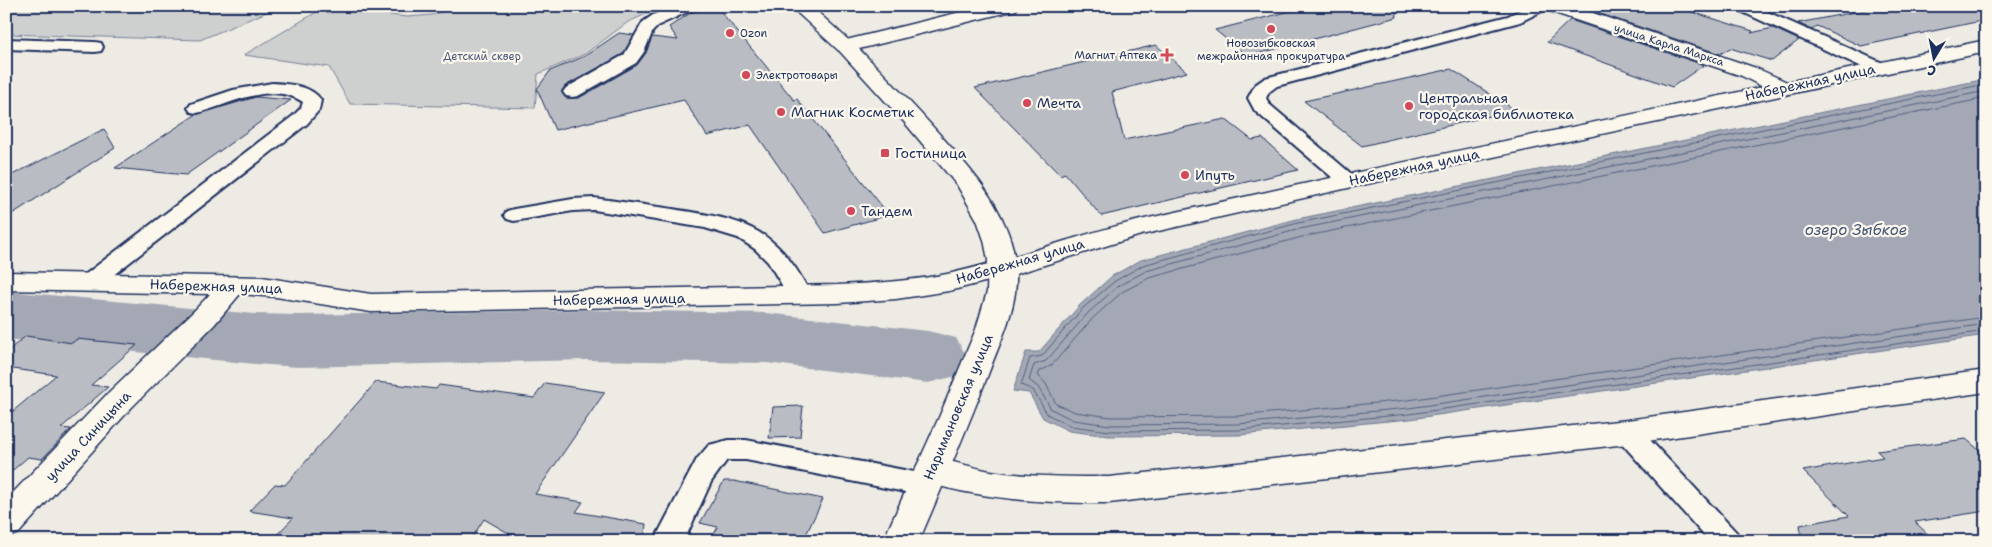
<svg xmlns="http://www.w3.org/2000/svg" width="1992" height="547" viewBox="0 0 1992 547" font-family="'Shantell Sans',sans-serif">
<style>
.green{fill:#cecfcf;stroke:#747f96}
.water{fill:#a3a8b4;stroke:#6d7892}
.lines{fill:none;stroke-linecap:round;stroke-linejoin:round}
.shore{stroke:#515f80;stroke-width:1}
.river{fill:#a3a8b4;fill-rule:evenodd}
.building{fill:#b9bcc3;stroke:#1b2f5e}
.lane-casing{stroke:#1b2f5e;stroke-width:4}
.street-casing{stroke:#1b2f5e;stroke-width:3}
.primary-casing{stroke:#1b2f5e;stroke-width:3}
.lane{fill:#fbf7ec;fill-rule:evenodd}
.street{fill:#fbf7ec;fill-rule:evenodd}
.primary{fill:#fbf7ec;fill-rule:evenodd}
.poi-dot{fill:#d1495b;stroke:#fbf7ec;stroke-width:2}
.labels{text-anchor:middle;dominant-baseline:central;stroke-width:4.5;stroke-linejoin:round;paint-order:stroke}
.far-poi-label{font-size:11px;fill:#1b2f5e;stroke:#fbf7ec;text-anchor:start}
.far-street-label{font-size:11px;fill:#1b2f5e;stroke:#fbf7ec}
.far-park-label{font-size:11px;fill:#48577a;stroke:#fbf7ec}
.street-label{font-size:14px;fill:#1b2f5e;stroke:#fbf7ec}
.poi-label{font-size:14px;fill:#1b2f5e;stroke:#fbf7ec;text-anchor:start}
.water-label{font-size:15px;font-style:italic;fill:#445378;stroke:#fbf7ec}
</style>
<rect width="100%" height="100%" fill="#eeebe4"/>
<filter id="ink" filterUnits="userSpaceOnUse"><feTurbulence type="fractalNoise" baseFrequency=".02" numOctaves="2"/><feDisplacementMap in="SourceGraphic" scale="10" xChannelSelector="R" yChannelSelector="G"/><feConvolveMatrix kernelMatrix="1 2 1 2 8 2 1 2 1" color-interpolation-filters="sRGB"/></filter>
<g filter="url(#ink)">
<path class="green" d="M6,6H276L274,9L200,40L6,34Z
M461,6H665L628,22L585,54L538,74L535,108L350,104L329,67L244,55L325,7L407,17L431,15Z"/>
<path class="water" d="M1986,79V335L1410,419L1239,435L1109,436L1069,431L1043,418L1029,393L1013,391L1026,352H1039L1080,305L1112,276L1141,260L1297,219Z"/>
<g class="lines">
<path class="shore" d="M1986,84L1298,223L1143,265L1115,281L1083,308L1042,356L1030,358L1021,385L1033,390L1047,414L1071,426L1110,431L1239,430L1409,414L1986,331
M1986,91L1300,229L1146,271L1118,286L1088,313L1046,361L1034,365L1029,380L1038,387L1051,409L1073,420L1110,425L1238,424L1409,408L1986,324
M1986,98L1302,237L1149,278L1122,292L1093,318L1052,365L1040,371L1038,375L1046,384L1056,404L1075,412L1111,417L1238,416L1408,400L1986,317"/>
<path class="river" d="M6,291L255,314L299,315L587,310L766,313L928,331L956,338L967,357L956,376L928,383L766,363L587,360L299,367L255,364L6,339Z"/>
</g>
<path class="building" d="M1311,6H1395L1397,17L1253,55H1246L1215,30Z
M1584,6H1673L1753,31L1751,33L1773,28L1799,40L1772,61L1730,48L1720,54L1583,8Z
M1886,6H1979L1981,21L1861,46L1817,26L1812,30L1798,23Z
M717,7L794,100L797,99L889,215L825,233L750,125L707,136L684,100L555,130L537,89L550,71L585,56L619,33L634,35L623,54L565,86L562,91L566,98H579L637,65L646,53L652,37L678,40L669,27L692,12Z
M1570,20L1704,65L1672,87L1547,42Z
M1156,45L1187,72L1112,92L1124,140L1225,119L1252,140L1262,138L1298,170L1101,216L1065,173L1060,175L975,88Z
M1451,69L1515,110L1362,146L1304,101Z
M256,97L291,100L186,175L115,168L195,115Z
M104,129L115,148L6,218V178Z
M26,336L72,343L77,339L137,345L91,385L108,387L61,428L71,429L42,459L28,457L6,476V417L56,375L6,368V352Z
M376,382L436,389L439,385L534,398L545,383L605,392L535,494L583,502L576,512L646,524L644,541H534L517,538L484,519L470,541H271L293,518L249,511L275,484L285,485Z
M803,406L800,437L769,438L773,407Z
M1966,439L1986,456V511L1915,522L1935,541H1802L1800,525L1849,516L1803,471L1883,457L1877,451Z
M724,481H734L823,499L803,541H710L718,527L700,523Z"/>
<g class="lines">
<defs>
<path id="lane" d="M674,6H697L694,9L659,25L653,31L644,52L636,63L578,96L572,97L566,96L563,92L566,88L624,55L643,22L653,15Z
M1528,6H1549L1546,9L1520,22L1277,86L1269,92L1266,98L1269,104L1355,177L1358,181L1355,185L1348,187L1341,185L1255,111L1248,98L1255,85L1265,78L1508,16Z
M1733,6H1754L1885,64L1888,68L1885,72L1879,73L1873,72L1736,9Z
M6,39L95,42L101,43L103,47L101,51L95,52L6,49Z
M272,83C288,84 311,85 321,100L319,110L307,124L98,287L90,289L82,287L79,282L82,277L293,116L301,108L303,102C270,80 230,105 197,113L191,112L188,108L191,104L233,90Z
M594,198C618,201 642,205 666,208C701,214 742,217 770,240C788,254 801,275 811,295L807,300L799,302L791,300L768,262L755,249L738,238L705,228L594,210L573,211L514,221L507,219L504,215L507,211L514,209L573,199Z
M1627,422L1636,425L1737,533L1742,541H1709L1618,439L1614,432L1618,425Z
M729,440H746L925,474L935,477L939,485L935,493L925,496L746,460H727L711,482L684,541H654L697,459L709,445Z"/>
<path id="street" d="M790,6H811L855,46L852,50L845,52L838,50Z
M1544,6H1572L1756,68L1787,82L1986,40V52L1348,188L1141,235L1012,275L949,291L896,299L838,303L371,312L276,297L240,294L214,325L132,407L19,533L6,537V500L110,391L194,311L210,294L6,290V272L262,277L371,294L838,285C876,283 914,281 952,273C1018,258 1082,233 1149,218C1353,172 1558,130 1763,87L1742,76L1546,10Z
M1986,370V392L1627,444L1109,503C1044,503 981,500 919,480L914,471L919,462C942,455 967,467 990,471C1029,477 1069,477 1109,477L1627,420Z"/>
<path id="primary" d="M985,6H1018L1016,10L859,49C887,77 915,107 942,137C967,165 993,194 1007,230C1015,250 1018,272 1015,293C1011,321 998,347 989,372C967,429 943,485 919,541H883L940,415L976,329L987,292L988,260L984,240L977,220L957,185L905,123L835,46L838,42Z"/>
</defs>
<use href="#lane" class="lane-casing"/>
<use href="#street" class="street-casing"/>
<use href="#primary" class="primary-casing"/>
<use href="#lane" class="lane"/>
<use href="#street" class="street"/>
<use href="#primary" class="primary"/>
</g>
</g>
<g class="poi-dot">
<circle cx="1271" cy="29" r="5"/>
<circle cx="730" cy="33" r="5"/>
<path d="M1164.5 47.5h5v5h5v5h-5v5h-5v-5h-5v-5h5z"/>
<circle cx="746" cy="75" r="5"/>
<circle cx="1027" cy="103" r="5"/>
<circle cx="1409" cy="106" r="5"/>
<circle cx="781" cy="112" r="5"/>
<rect x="880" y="148" width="10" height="10" rx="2.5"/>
<circle cx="1185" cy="175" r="5"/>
<circle cx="851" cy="211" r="5"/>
</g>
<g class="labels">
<g class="far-poi-label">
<text x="740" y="33">Ozon</text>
<text x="1271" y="43" text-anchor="middle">Новозыбковская<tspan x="1271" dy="13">межрайонная прокуратура</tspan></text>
<text x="1157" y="55" text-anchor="end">Магнит Аптека</text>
<text x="756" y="75">Электротовары</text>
</g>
<g class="far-street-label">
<text transform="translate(1669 45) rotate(18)">улица Карла Маркса</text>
</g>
<g class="far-park-label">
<text x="482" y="56">Детский сквер</text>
</g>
<g class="street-label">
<text transform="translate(1810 82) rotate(-12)">Набережная улица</text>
<text transform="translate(1414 167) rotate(-12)">Набережная улица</text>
<text transform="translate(1020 261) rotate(-16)">Набережная улица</text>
<text transform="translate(216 286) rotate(2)">Набережная улица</text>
<text transform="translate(619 299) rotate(-1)">Набережная улица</text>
<text transform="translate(958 407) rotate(-67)">Наримановская улица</text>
<text transform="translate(88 436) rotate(-47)">улица Синицына</text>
</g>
<g class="poi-label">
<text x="1419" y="98">Центральная<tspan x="1419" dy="16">городская библиотека</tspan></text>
<text x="1037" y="103">Мечта</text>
<text x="791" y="112">Магник Косметик</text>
<text x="895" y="153">Гостиница</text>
<text x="1195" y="175">Ипуть</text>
<text x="861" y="211">Тандем</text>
</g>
<g class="water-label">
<text x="1856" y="230">озеро Зыбкое</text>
</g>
</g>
<rect width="1992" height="547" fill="none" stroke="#fbf7ec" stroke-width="25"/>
<rect x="12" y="12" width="1967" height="522" fill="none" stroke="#1b2f5e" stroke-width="2" filter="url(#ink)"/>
<g transform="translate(1934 58) rotate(190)" stroke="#fbf7ec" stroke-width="4" paint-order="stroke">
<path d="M0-4L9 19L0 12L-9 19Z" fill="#1b2f5e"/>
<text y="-8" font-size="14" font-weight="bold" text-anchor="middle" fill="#1b2f5e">С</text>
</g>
</svg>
